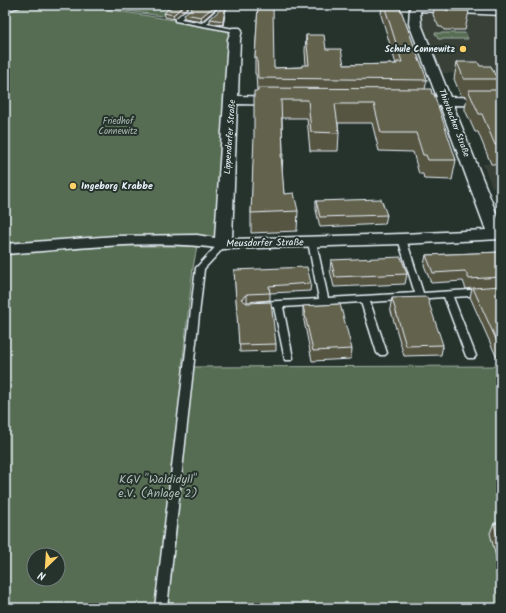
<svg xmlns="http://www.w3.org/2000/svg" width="506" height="613" viewBox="0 0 506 613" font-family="Kalam,sans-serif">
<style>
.built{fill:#394137}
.green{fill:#576d52;stroke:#a0afa5;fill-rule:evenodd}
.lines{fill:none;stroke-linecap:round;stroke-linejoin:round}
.lane-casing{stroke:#e8f1f8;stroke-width:3}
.street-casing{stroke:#e8f1f8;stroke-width:3}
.lane{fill:#26332d;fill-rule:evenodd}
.street{fill:#26332d;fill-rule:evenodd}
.wall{fill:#565443;stroke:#e8f1f8}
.shaded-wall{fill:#464537;stroke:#e8f1f8}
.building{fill:#64624e;stroke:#e8f1f8}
.poi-dot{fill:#ffd166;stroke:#26332d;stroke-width:1.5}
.labels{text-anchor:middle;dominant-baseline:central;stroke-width:4;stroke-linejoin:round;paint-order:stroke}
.far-poi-label{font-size:9px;font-weight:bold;fill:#e8f1f8;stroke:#26332d;text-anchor:end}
.far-park-label{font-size:9px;fill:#aebcb6;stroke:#26332d}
.far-street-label{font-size:9px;fill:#e8f1f8;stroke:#26332d}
.poi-label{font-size:10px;font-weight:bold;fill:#e8f1f8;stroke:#26332d;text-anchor:start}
.street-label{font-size:10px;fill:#e8f1f8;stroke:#26332d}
.near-park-label{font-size:12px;fill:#aebcb6;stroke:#26332d}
</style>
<rect width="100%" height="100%" fill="#26332d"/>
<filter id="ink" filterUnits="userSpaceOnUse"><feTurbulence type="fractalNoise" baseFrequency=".025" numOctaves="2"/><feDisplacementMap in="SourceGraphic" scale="8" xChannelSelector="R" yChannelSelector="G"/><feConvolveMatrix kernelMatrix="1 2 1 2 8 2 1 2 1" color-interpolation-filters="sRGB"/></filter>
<g filter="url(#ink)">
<path class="built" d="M415,7L501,12V74L435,73Z
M483,164H501V187H492Z"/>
<path class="green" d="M15,5H80L236,30L223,244L197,240L5,249V8Z
M87,5H175L162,16Z
M435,33H465L468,39H438Z
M122,246H197L193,268L182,367L501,366V608H5V253ZM34,555H58V579H34Z"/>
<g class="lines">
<defs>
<path id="lane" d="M192,5L197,6L181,19L202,23L220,7L223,9L222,10L207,24L239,30L236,32L175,21V19Z
M399,237H402L406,239L423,293L501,288V294L453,297L476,356L474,358H468L466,356L444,297L370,302L387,353L385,355H379L377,353L361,302L283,307L293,358L291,360H285L274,307L259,308L255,305L259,302L319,299L308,242L309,240H312L316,242L328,298L415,293L398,239Z
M220,242H223L227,244L204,269L167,608H155L196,268Z"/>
<path id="street" d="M5,5H20L19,7L5,11Z
M411,5L501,9V15L420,11L421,24L450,97L501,98V106L453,105L501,225V239L402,244L223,249C154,238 75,249 5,254V244L116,236L197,235L215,238L228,39L232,28H240L242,30L240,39L238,96L279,97L284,98L286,101L284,104L279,105L237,104L232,239L402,234L486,230L440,105L429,104L427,101L429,98L437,97L409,24L410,7Z"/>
</defs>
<use href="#lane" class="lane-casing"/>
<use href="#street" class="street-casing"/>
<use href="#lane" class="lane"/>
<use href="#street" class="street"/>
</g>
<path class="wall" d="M258,5L274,68L302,67L306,65L305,51L306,35L326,49L344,65L396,64L381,15L382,5H399L420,62L427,80L425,89L456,160L452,180L424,179L423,174H419L413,152L379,151L372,123H338L339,133L338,151H310L307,118H282L283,154L282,173L284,194L298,211L297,231L251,233V213L257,91L256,74H255V58Z
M435,5H466L469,11L465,30H444L442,27H439L433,15Z
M500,5H501V22L497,16Z
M188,7L174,19L165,17L164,13Z
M217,8L202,21L184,18V14Z
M226,9L223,25L210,23V19Z
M457,62L480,66L495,75L501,71V164H491L478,132H475L465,110V108L467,97L461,96L454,79Z
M316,201L387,215L385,224L320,227L316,210Z
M501,252V356H496L470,297L472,288L466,289L463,281L431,283L424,265L426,255Z
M331,260L407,274L405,284L334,287L330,270Z
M234,270L311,283L310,291L270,293V300L247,302H246L276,344V351L240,352Z
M392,298L443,345L441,355L404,356L390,308Z
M303,306L352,349L351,359L312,361L303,316Z
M494,523L501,524V569H499L490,533Z"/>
<path class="shaded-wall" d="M185,5H187L188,7L174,19L173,15Z
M216,5H217V8L202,21L201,17Z
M226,5V9L223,25V21Z
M5,215L6,221L5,224Z
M247,294V302L242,306L241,299Z"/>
<path class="building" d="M174,5H185L173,15L164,13Z
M196,5H216L201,17L184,14Z
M226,5L223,21L210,19L223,7Z
M258,5H273L274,68L302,67V65H309L306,35H324L326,49H341L344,65L397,64V62H402L384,5H399L420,62L421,63L427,80L258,78L257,58H255Z
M440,5H466L469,11H447L446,8H442Z
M457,62H478L480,66H491L495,75L501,71V79H464Z
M258,88L431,89L432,94H434L456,160H428L426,155H423L416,133H381L374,104H335L339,133L311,132L308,100H281L283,154H281L284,194L294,193L298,211L251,213L254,136V91H258Z
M469,90H501V145H495L482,114H479L469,92Z
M381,199L387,215L320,217L316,201Z
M501,252V277L469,279L465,271L433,273L426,255Z
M401,257L407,274L335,277L331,260Z
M307,267L311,283L269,286L270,293L247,294L241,299L247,303L271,302L276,344L239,345L234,270Z
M501,286V346H499L473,288Z
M427,297L443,345L406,346L392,298Z
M340,304L352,349L313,351L303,306Z
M494,523L501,524V552Z"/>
</g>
<g class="poi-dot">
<circle cx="463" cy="49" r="4"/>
<circle cx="73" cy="186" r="4"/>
</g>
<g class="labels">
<g class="far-poi-label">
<text x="455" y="49">Schule Connewitz</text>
</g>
<g class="far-park-label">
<text x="118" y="121">Friedhof<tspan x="118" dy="10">Connewitz</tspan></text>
</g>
<g class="far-street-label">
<text transform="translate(454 123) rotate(69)">Thierbacher Straße</text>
<text transform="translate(230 137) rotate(-86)">Lippendorfer Straße</text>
</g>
<g class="poi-label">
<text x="81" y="186">Ingeborg Krabbe</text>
</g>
<g class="street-label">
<text transform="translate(265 243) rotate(-1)">Meusdorfer Straße</text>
</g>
<g class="near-park-label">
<text x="158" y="479">KGV "Waldidyll"<tspan x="158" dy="14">e.V. (Anlage 2)</tspan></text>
</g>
</g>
<rect width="506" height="613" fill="none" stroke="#26332d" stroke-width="20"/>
<rect x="10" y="10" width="486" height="593" fill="none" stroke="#e8f1f8" stroke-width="1.5" filter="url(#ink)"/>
<g transform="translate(46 567) rotate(205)"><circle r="19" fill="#26332d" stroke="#747f7e"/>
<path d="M0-3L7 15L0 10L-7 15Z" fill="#ffd166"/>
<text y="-6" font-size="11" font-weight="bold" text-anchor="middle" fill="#e8f1f8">N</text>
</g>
</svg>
